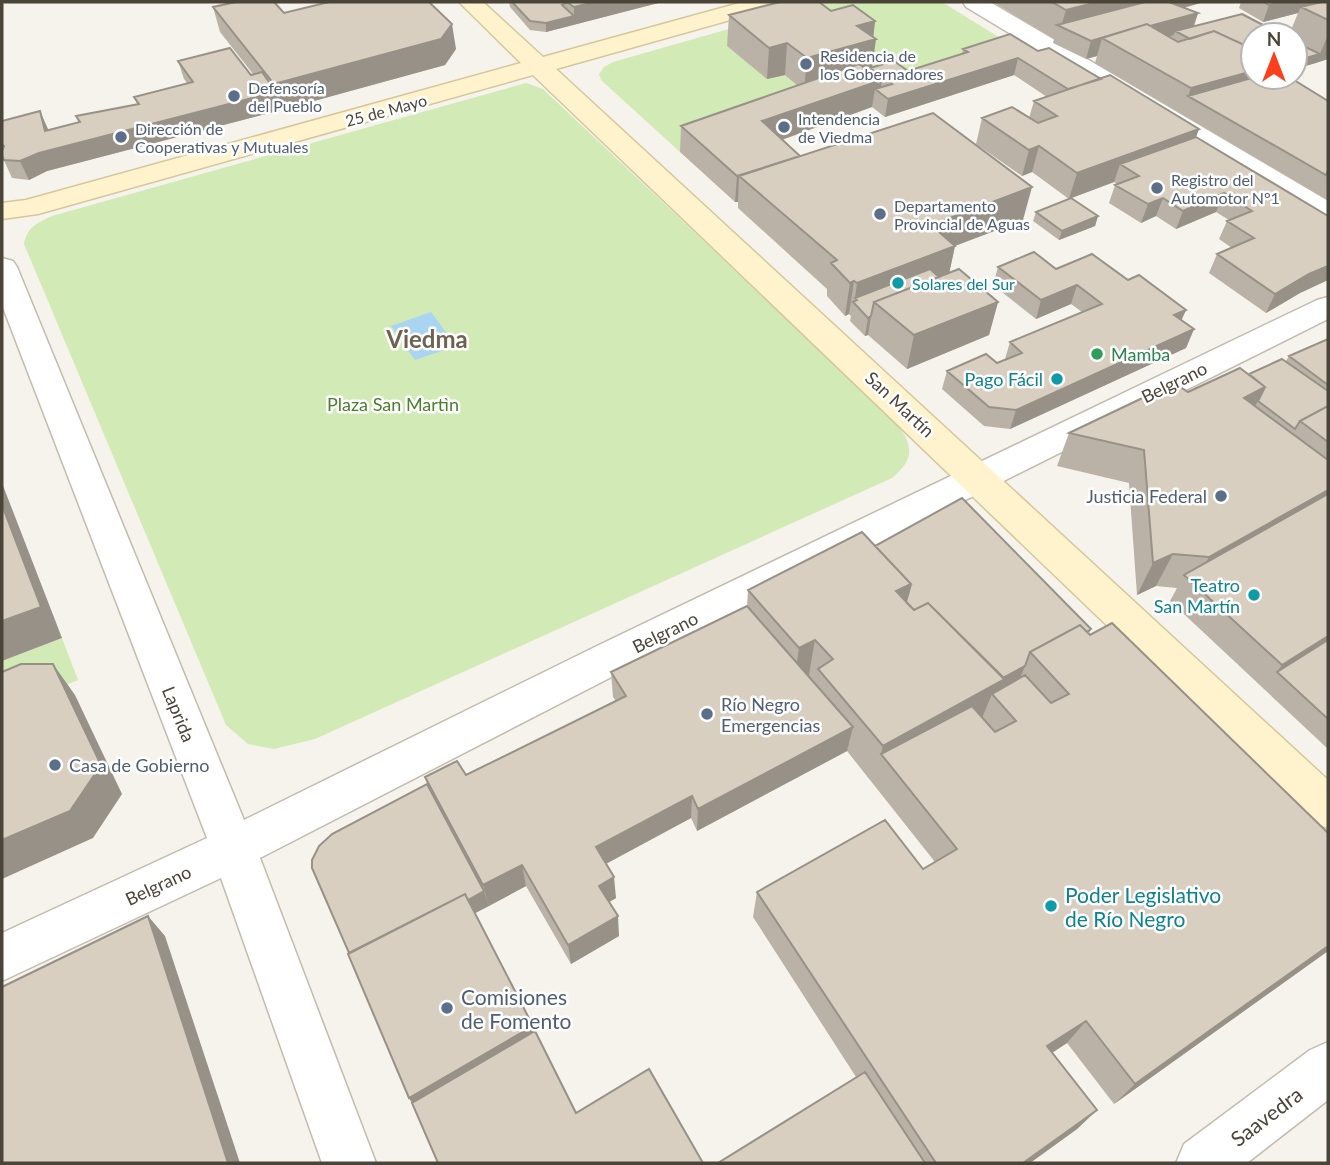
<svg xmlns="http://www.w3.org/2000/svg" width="1330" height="1165" viewBox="0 0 1330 1165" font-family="Lato,sans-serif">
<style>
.green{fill:#d2eab5}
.water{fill:#a9d4f2}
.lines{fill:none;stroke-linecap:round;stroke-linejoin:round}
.minor-casing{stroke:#c2bbae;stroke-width:3}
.secondary-casing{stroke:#d6c79b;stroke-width:3}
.minor{fill:#fff;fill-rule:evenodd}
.secondary{fill:#fff3cd;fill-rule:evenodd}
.wall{fill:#bab2a6}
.shaded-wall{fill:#979187}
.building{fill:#d8cfc1;stroke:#979187;stroke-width:2}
.service-dot{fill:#5c6f8a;stroke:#fff;stroke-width:2.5}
.culture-dot{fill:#0f9aa8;stroke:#fff;stroke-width:2.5}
.leisure-dot{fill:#2e9e5b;stroke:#fff;stroke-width:2.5}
.labels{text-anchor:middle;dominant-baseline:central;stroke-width:5;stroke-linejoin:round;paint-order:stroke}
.far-service-label{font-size:16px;fill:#4e5e75;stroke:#fff;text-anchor:start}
.far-street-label{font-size:16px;fill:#4b4439;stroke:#fff}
.far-culture-label{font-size:16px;fill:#0d838f;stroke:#fff;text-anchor:start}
.leisure-label{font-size:18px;fill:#27864d;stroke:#fff;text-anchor:start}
.culture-label{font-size:18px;fill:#0d838f;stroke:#fff;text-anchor:end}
.street-label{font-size:18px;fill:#4b4439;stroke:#fff}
.park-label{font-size:18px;fill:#4a7f2a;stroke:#fff}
.service-label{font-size:18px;fill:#4e5e75;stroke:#fff;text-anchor:start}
.near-culture-label{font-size:21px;fill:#0d838f;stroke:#fff;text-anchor:start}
.near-service-label{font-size:21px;fill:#4e5e75;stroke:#fff;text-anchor:start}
.near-street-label{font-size:21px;fill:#4b4439;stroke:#fff}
.district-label{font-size:24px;font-weight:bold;fill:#6e6250;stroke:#fff}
</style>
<rect width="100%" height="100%" fill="#f6f3ec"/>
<path class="green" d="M824,2H942L1044,65L855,90L680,152L601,80L599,74L604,67L613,62Z
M526,83L543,89L895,422C913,444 916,458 892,478L315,739L274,749L248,744L226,725L24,244C27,227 37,223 52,216Z
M62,638L78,680L2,711V661Z"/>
<path class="water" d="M431,312L456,346L415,360L391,326Z"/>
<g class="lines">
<defs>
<path id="minor" d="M963,2H990L1328,201V222L1318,219L966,7Z
M2,258L13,261L17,267L244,820L599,645L1317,300L1328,297V319L627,669L260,858L376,1163H322L221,878L2,981V933L207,838L2,305Z
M1328,1042V1100L1247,1163H1176L1184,1144L1310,1050Z"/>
<path id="secondary" d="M459,2H483L543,57L743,2H779L776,7L556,69L1328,780V828L1312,822L533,75L38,214L2,219V203L26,200L521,63Z"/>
</defs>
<use href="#minor" class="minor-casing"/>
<use href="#secondary" class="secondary-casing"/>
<use href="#minor" class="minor"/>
<use href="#secondary" class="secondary"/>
</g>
<path class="wall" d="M509,2H662L546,32L530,30L510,7Z
M993,2H1139H1137L1136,4L1139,3L1140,2H1204L1184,8L1198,13L1194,27L1253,77L1328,101V200L1095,63L1097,56L1086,59L1053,43L1054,39Z
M1241,2H1328V59L1295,69V35H1289L1298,13L1263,22L1239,8Z
M213,7L284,13L456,49L445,65L281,110L47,171L29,180L12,178L2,156V121L48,130L79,123L76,116L137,104L134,97L187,83L184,79L178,61L251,75L253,74L220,32Z
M831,11L875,21L873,37L872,67L908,71L962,54L963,49L1038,51L1101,79L1199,129L1196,137L1328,216V280L1300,293L1266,313L1209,273L1217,254L1232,248L1219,239L1227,221L1229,220L1216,212L1176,229L1156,216L1141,223L1109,203L1115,185L1117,184L1114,182L1071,198L1098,216L1095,226L1059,240L1033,221L1036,212L1069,199L1032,172L1022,176L976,144L982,118H1029L1034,101L1047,97L1014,75L885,117L872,107L782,140L800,156L1023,220L955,246L949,273L998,302L989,335L907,369L868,335L865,336L850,321L851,316L849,314L845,316L827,296V289L738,208V202H735L680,152L681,126L798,86L785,75L767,79L727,46L729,15Z
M998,267L1056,269L1128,280L1186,310L1181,320L1194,329L1186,348L1010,429L984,426L942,389L947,371L997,363L1005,359L1010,342L1082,312L1071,304L1036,319L993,285Z
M1328,339V749L1170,601L1177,588L1156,586L1137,595L1129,483L1057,466L1069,433L1188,392L1249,374L1286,361L1289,356Z
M875,546L1091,629L1089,634L1328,951L1114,1104L1067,1043L1052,1053L1097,1110L1077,1129L1030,1163H718L856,1077L753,917L757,892L923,869L935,862L847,751L697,831L691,818L606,864L616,898L609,902L619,936L571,964L526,886L475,913L533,1026L535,1031L576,1113L703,1163L412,1103L409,1098L427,784L425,777L466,775L616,701L613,697L611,672L747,606L748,590Z"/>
<path class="shaded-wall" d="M595,2H662L546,32V23L574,16V7Z
M1088,2H1139H1137L1131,22L1061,27L1066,10Z
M1164,2H1204L1160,14Z
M1281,2H1312L1308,10L1301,7L1298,13L1263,22L1269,5Z
M1198,13L1192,30L1175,31L1174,35L1122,49L1103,38Z
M875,21L873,40L876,39L872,69L870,68V71L804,90L807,58L857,26Z
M452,24L456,49L445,65L281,110L274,84Z
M1328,35V59L1316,63Z
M1102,38L1097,56L1086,59L1091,41Z
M787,43L785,75L767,79L769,48Z
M1320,54L1316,63L1295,69V61Z
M1018,58L1014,75L885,117L888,99Z
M1253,71V77H1276L1188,96L1191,88Z
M882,80L880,93L875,89L872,107L761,147L762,121Z
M276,92L281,110L47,171L29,180L20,161L39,153Z
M40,111L48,129L54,149L45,131Z
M1199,129L1189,155L1120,164L1114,182L1069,199L1077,173Z
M1039,146L1032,172L1022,176L1029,150Z
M800,157L739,176L738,202H735L737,176Z
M1032,187L1023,220L928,256L955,246L948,279L874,302L857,300L855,298L857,283L931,225Z
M1224,193L1216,212L1176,229L1183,211Z
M1163,198L1156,216L1141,223L1148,204Z
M1098,216L1095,226L1059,240L1062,231Z
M1328,266V280L1300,293L1266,313L1275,294L1309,274Z
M854,281L849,314L845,316L850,283Z
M1077,285L1071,304L1036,319L1041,300Z
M998,302L989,335L907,369L914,335Z
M1186,310L1178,328L1174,315Z
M871,316L868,335L865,336L868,318Z
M1194,329L1186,348L1010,429L1016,410Z
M1265,387L1248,420L1244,398Z
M2,483L62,638L2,661Z
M1328,490V511L1194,584L1209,557Z
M1173,554L1156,586L1137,595L1153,563Z
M911,584L900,625L896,591Z
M1328,636V649L1277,672L1282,665Z
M815,640L808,680L793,688L799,648Z
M53,664L75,695L122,794L93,838L2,879V840Z
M1025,666L1018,683L992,694L980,723L881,754L883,746Z
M853,727L847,751L697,831L698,809Z
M692,796L691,818L598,868L596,847Z
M522,865L526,886L489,906L483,885Z
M614,877L616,898L601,907L599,886Z
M484,891L489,906L359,973L351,959Z
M148,916L165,936L240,1163H228Z
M618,916L619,936L571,964L568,945Z
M1328,946V951L1114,1104L1135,1084Z
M1086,1021L1067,1043L1030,1067L1047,1046Z
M533,1026L538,1043L419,1114L409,1098Z
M1097,1110L1077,1129L1030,1163H1023Z"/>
<path class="building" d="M236,2H274L284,13L329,2H429L452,24L441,39L274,84L213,7Z
M512,2H567L562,5L574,16L546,23L530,21Z
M567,2H595L574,7Z
M780,2H819L831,11L853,5L875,21L857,26L876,39L807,58L787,43L769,48L729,15Z
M1052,2H1098L1066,10Z
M1145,2H1169L1198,13L1150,26L1147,24L1091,41L1057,25Z
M1264,2H1281L1269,5Z
M1321,2H1328V20L1301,7Z
M1242,14L1282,35H1253V49L1214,31L1190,39L1175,31Z
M1147,24L1178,42L1214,31L1253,49V71L1191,88L1102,38Z
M1010,34L1038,51L1049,48L1101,79L1068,89L1018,58L888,99L875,89L892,84L870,68L894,61L908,71L968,52L963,49Z
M1295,42L1320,54L1295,61Z
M230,48L251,75L262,72L276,92L39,153L20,161L4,160L2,156V151L4,146L2,145V121L40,111L45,131L80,122L76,116L139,104L134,97L193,82L178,61Z
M859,64L882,80L762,121L800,156L737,176L681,126Z
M1110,75L1199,129L1077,173L1039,146L1029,150L982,118L1012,107L1038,123L1057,116L1034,101Z
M1255,77H1289L1328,101V170L1326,175L1188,96Z
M933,113L1032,187L931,225L955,246L857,283L854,281L850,283L831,263L837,260L739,176Z
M1196,137L1328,216V266L1309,274L1275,294L1217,254L1254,238L1227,221L1252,211L1224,193L1183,211L1163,198L1148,204L1115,185L1139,176L1120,164Z
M1071,198L1098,216L1062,231L1036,212Z
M1034,252L1056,269L1092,254L1128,280L1139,275L1186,310L1174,315L1194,329L1016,410L989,407L947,371L986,354L997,363L1022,353L1010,342L1102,304L1077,285L1041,300L998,267Z
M930,269L939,277L874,302L871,316L868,318L853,302L857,300L855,298Z
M959,269L998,302L914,335L874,302Z
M1328,339V385L1289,356Z
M1282,359L1328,391V406L1300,421L1295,429L1258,401L1265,387L1249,374Z
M1240,368L1265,387L1244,398L1328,460V490L1209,557L1173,554L1153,563L1144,450L1069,433L1174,383L1188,392Z
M1328,406V442L1300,421Z
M1328,494V636L1282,665L1184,575Z
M962,498L1091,629L1087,632L1080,625L1030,652L1025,666L1003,678L928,603L914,610L906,602L911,584L875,546Z
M2,505L41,607L2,621Z
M862,532L911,584L896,591L914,610L928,603L1005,679L883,746L818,669L833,659L815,640L799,648L748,590Z
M747,606L853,727L698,809L692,796L596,847L614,877L599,886L618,916L568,945L522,865L483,885L425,777L457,761L466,775L626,696L611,672Z
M1112,623L1328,833V946L1135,1084L1086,1021L1047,1046L1097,1110L1023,1163H936L757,892L885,820L923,869L957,849L881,754L972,706L995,732L1016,721L992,694L1025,675L1051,703L1069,694L1030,652L1080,625L1090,635Z
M1328,640V719L1277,672Z
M21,664H53L101,765L70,811L2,840V672Z
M427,784L484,891L468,900L465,894L349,953L312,868V860L319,846L332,834Z
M465,894L533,1026L409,1098L348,954Z
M148,916L228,1163H2V987Z
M535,1031L576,1113L649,1069L703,1163H438L412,1103Z
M865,1072L925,1163H718Z"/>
<g class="service-dot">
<circle cx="806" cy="64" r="7"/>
<circle cx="234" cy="96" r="7"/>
<circle cx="784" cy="127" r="7"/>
<circle cx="121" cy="137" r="7"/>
<circle cx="1157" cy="188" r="7"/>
<circle cx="880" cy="214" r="7"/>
<circle cx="1221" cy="496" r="7"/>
<circle cx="707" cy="714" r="7"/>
<circle cx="55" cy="765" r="7"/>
<circle cx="447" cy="1008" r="7"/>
</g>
<g class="culture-dot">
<circle cx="898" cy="283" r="7"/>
<circle cx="1057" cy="379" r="7"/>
<circle cx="1254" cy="595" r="7"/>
<circle cx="1051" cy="906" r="7"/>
</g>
<circle class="leisure-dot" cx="1097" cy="354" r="7"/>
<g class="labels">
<g class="far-service-label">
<text x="820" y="55">Residencia de<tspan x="820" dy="18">los Gobernadores</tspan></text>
<text x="248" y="87">Defensoría<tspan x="248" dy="18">del Pueblo</tspan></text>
<text x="798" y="118">Intendencia<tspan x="798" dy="18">de Viedma</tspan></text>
<text x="135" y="128">Dirección de<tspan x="135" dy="18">Cooperativas y Mutuales</tspan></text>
<text x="1171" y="179">Registro del<tspan x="1171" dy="18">Automotor N°1</tspan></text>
<text x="894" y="205">Departamento<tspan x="894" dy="18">Provincial de Aguas</tspan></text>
</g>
<g class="far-street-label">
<text transform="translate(386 110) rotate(-15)">25 de Mayo</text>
</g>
<g class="far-culture-label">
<text x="912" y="283">Solares del Sur</text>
</g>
<g class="leisure-label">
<text x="1111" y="354">Mamba</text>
</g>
<g class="culture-label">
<text x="1043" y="379">Pago Fácil</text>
<text x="1240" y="585">Teatro<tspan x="1240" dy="21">San Martín</tspan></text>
</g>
<g class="street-label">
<text transform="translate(1174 382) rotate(-26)">Belgrano</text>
<text transform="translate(900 404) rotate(43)">San Martín</text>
<text transform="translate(665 632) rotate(-26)">Belgrano</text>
<text transform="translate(179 714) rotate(68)">Laprida</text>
<text transform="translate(158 885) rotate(-25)">Belgrano</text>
</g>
<g class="park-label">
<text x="393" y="404">Plaza San Martìn</text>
</g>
<g class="service-label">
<text x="1207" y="496" text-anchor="end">Justicia Federal</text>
<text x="721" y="704">Río Negro<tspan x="721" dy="21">Emergencias</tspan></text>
<text x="69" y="765">Casa de Gobierno</text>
</g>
<g class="near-culture-label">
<text x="1065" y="894">Poder Legislativo<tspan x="1065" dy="24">de Río Negro</tspan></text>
</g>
<g class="near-service-label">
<text x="461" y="996">Comisiones<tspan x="461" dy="24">de Fomento</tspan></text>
</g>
<g class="near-street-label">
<text transform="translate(1266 1116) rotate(-37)">Saavedra</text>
</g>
<g class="district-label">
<text x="427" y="338">Viedma</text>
</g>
</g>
<rect width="1330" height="1165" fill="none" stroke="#4b4439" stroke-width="7"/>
<g transform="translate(1274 56)"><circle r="33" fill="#ffffff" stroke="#b7b4b0" stroke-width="2"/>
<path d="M0-5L12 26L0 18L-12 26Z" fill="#fc3f1d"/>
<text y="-10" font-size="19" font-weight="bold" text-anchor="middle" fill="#4b4439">N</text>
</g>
</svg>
